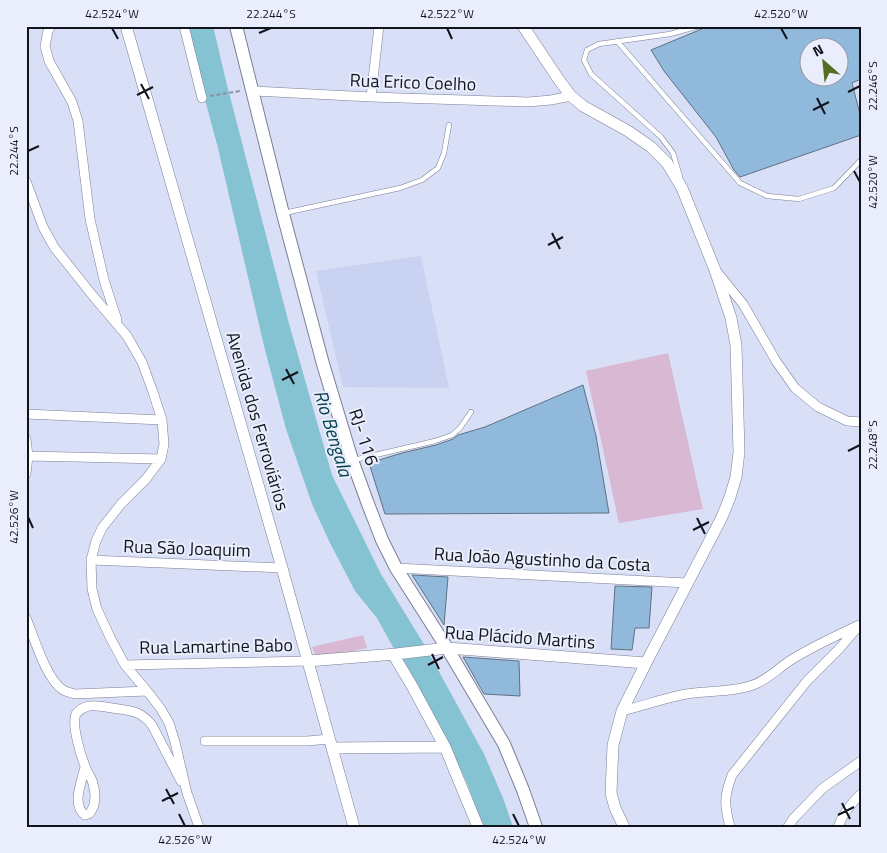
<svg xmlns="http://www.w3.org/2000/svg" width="887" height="853" viewBox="0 0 887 853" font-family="'Titillium Web',sans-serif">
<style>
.built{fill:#cad2f1}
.green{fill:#d8b8d2}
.water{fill:#85c3d2}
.building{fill:#90b9db;stroke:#5f7181;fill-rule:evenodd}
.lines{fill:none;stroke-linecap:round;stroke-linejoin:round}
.lane-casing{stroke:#7a7f95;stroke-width:5.5}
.street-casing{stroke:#7a7f95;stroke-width:10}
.secondary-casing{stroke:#7a7f95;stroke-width:12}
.primary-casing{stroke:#7a7f95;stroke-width:14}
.path{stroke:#8a8fa0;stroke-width:2;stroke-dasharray:4 2.5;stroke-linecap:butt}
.lane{stroke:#fff;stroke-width:4.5}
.street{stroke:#fff;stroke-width:9}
.secondary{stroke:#fff;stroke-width:11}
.primary{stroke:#fff;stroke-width:12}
.ticks{fill:none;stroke:#12141c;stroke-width:2}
.labels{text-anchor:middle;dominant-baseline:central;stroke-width:4;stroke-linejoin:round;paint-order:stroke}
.street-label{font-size:18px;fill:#12141c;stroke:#e9edfc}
.water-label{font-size:19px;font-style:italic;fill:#06414c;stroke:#e9edfc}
.neatline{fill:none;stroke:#12141c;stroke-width:2}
.ticks-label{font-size:12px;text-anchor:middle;fill:#12141c}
</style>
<rect width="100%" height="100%" fill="#d9dff7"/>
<path class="built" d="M421,256L449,388L343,387L316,271Z"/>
<path class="green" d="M668,353L703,509L619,523L586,371Z
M363,635L367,648L317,659L312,647Z"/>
<path class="water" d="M185,26H213L227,85L288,320L332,475L381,574L425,646L484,754L503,798L513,827H483L467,783L443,733L414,685L377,618L355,591L330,543L312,504L286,429L264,346L218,148Z"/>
<path class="building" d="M709,26H861V79L852,83L861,118V135L740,177L734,170L716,137L664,71L651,50ZM810,48H840V78H810Z
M583,385L596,436L609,513L385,514L369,463L402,453L436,445L453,439L458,435L485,427Z
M412,575L448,577L444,625Z
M615,586L652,587L649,628H635L632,650L611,649Z
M463,657L519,661L520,696L484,694Z"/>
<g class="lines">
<defs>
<path id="lane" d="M617,41L740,183L767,196L799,199L834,188L861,160
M680,177L673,153L661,137L591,74L584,60L587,50L599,44L670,34L699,26
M284,213L400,188L422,180L438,168L444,153L449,125
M354,460L435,441L452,435L460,428L471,412"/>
<path id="street" d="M51,26L48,31L45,46L49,61L72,102L78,121L90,219L104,280L117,320
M184,26L202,98
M252,91L371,97L528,102L551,100L571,96
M371,97L379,26
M26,181L43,227L54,247L93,296L127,336L142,362L153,392L162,420L164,444L161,459L146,479L121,504L102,528L96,541L91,560L92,589L97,609L110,637L125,665L147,691L161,709L169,723L175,742L187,793L199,827
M717,272L743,304L776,361L795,388L818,407L847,421L861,422
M26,414L162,420
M26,439L28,456L26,474
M28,456L161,459
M91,560L282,568
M396,568L687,583
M26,618C34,637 46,679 63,690C67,692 71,693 75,694L147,691
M125,665L308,661
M622,711C642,706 662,699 681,695C705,690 731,693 753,685C768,680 778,668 791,660C813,646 836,636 859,625
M205,741H307L330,739
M85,767C82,781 71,805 85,815L90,813C96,804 96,794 93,784C92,777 87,773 85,766C81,756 71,724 76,714C79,710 84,707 89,706C98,705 110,708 119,709C135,711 142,713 152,725L181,781
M730,827C724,804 724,797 732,775L807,681L839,649L857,628
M788,827L793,819L823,788L861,761
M838,827C843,813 851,804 861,794"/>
<path id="secondary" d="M126,26L282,568L354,827
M523,26L559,80L571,96L583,106L628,131L651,147L667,163L682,188L715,270L731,318L736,345L739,452L736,477L730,497L722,517L646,663L622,711L613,745L611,793L615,808L624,827
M393,654L412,686L445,747L478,827
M308,661L396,654L447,648L646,663
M332,748L445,747"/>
<path id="primary" d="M236,26L283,214L323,364L352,460L368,504L382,540L396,568L447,648L504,744L523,790L536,827"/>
</defs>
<use href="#lane" class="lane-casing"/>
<use href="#street" class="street-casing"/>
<use href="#secondary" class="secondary-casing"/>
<use href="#primary" class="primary-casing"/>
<path class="path" d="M210,96L240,91"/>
<use href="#lane" class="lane"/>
<use href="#street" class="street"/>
<use href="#secondary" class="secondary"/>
<use href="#primary" class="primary"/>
</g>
<path class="ticks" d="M112,28L118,39M447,28L452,39M781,28L787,39M259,33L271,28M141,84L149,99M848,92L860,86M137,95L153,87M817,98L825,114M813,110L829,102M28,151L39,146M854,171L860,182M552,233L560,249M548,245L563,237M286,369L294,384M282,380L298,372M848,451L860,445M28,517L33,528M697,518L705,534M693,530L709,522M432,654L439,669M428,665L443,657M166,789L174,804M162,801L178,793M842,803L850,819M179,814L185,826M513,814L519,826M838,815L854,807"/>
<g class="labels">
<g class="street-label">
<text transform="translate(413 82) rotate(2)">Rua Erico Coelho</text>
<text transform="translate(258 421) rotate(74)">Avenida dos Ferroviários</text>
<text transform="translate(364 437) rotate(72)">RJ- 116</text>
<text transform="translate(187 548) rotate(2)">Rua São Joaquim</text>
<text transform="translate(542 559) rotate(3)">Rua João Agustinho da Costa</text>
<text transform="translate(520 637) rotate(4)">Rua Plácido Martins</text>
<text transform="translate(216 646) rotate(-1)">Rua Lamartine Babo</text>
</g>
<g class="water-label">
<text transform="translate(334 433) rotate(73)">Rio Bengala</text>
</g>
</g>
<rect width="887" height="853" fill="none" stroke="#e9edfc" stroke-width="55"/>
<g transform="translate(824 62) rotate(333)"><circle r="24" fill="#e9edfc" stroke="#9396a2"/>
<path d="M0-4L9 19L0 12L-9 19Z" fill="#546d1f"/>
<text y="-8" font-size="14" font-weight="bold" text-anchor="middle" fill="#12141c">N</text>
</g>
<rect x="28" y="28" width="832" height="798" class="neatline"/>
<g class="ticks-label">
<text x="112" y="18">42.524°W</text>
<text x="271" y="18">22.244°S</text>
<text x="447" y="18">42.522°W</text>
<text x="781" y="18">42.520°W</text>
<text transform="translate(873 86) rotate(-90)" y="4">22.246°S</text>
<text transform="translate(14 151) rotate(-90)" y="4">22.244°S</text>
<text transform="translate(873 182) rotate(-90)" y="4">42.520°W</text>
<text transform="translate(873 445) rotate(-90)" y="4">22.248°S</text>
<text transform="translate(14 517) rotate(-90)" y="4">42.526°W</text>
<text x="185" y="844">42.526°W</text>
<text x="519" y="844">42.524°W</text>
</g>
</svg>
